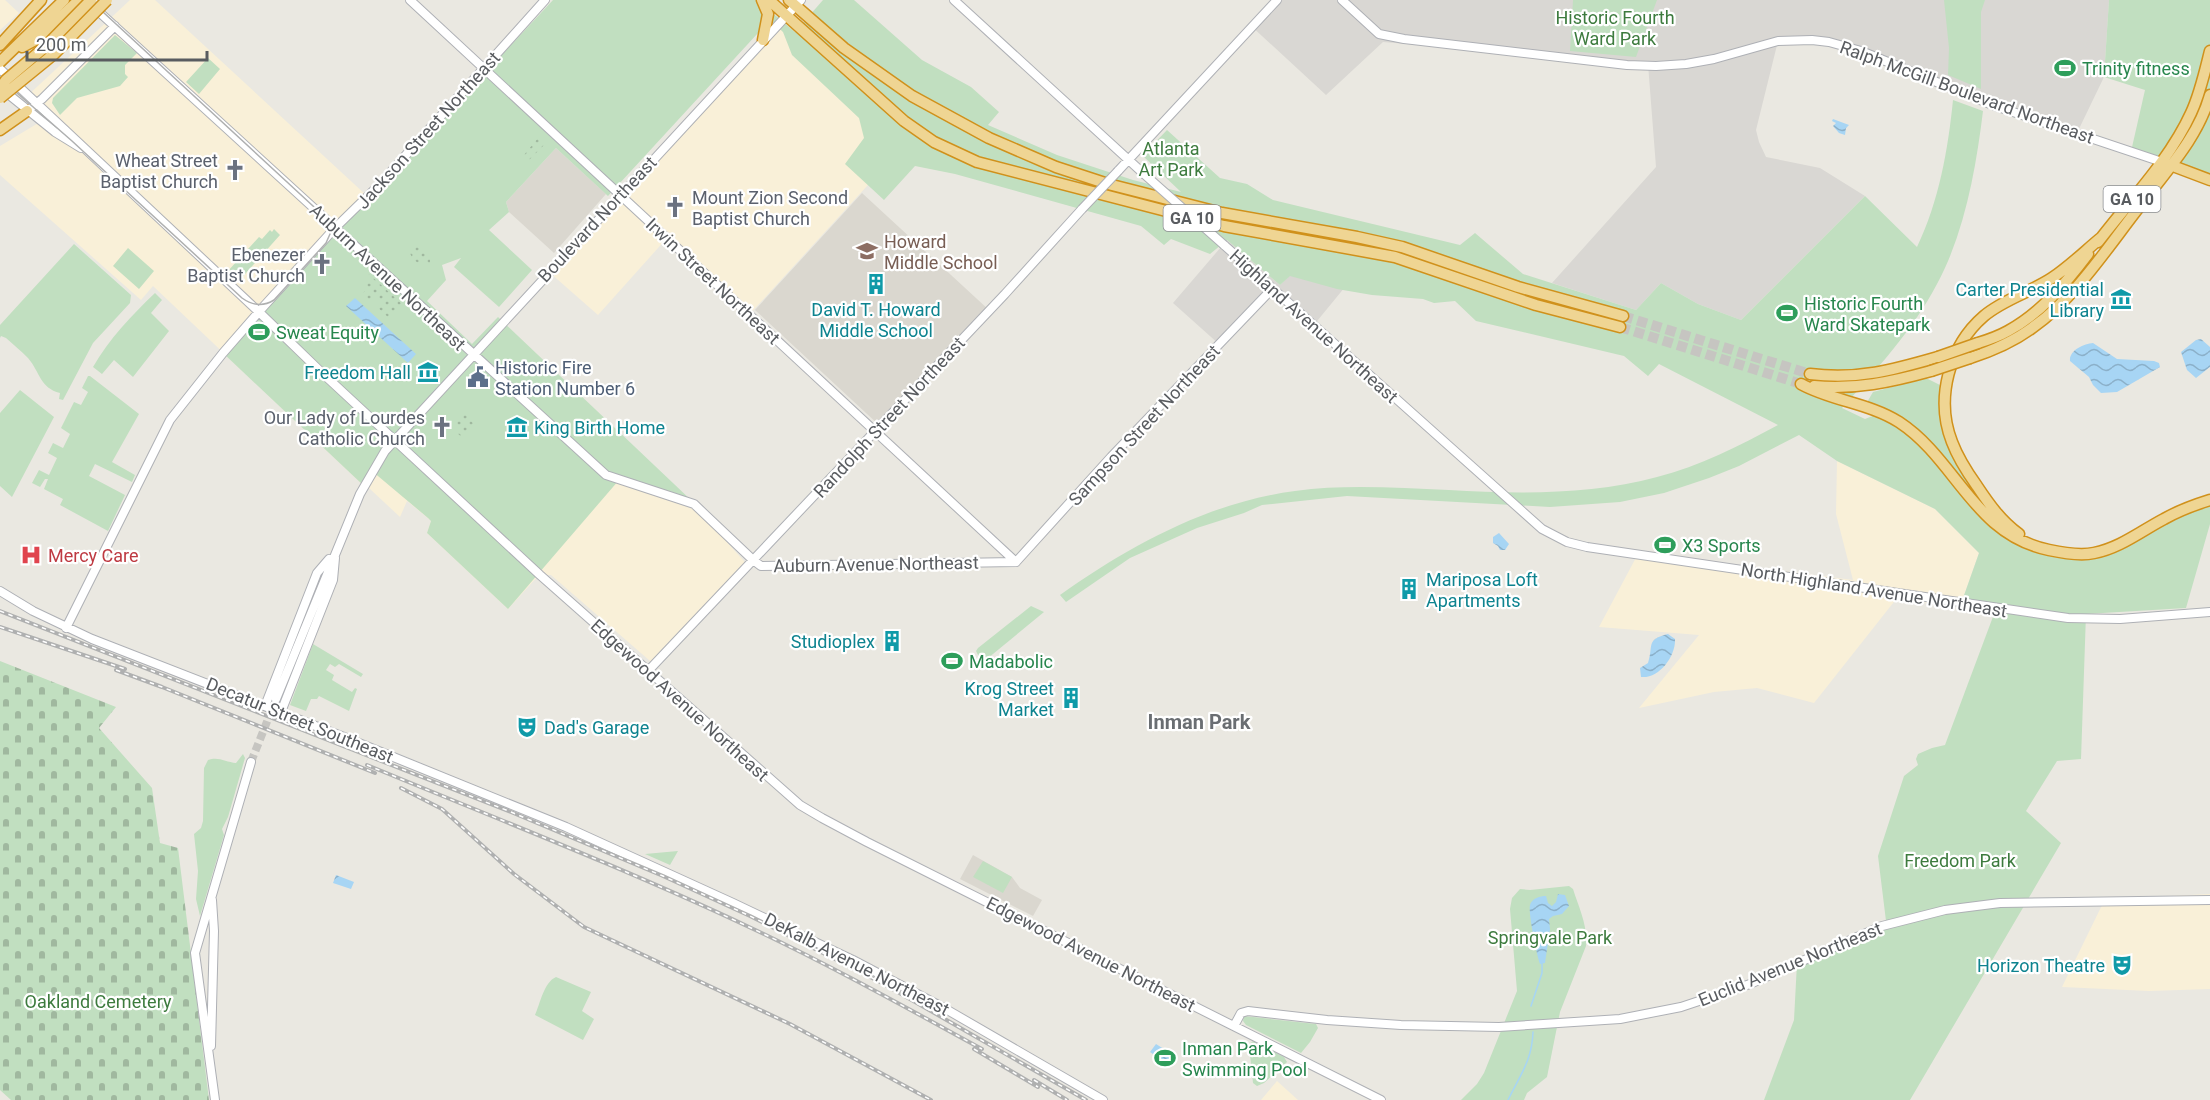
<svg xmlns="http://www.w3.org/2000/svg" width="2210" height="1100" viewBox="0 0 2210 1100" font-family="Roboto,sans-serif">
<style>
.commercial{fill:#f9f0d8}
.industrial{fill:#d9d7d3}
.education{fill:#dad7cf}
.green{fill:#c1dfc0}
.cemetery{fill:url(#cemetery-stones)}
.garden{fill:url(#garden-dots)}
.water{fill:url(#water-waves)}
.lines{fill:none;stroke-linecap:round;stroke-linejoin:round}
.stream{stroke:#a7d5f4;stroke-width:1.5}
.secondary-tunnel{stroke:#c6c5c1;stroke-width:8;stroke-dasharray:8 4;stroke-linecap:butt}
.highway-tunnel{stroke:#c6c5c1;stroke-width:10;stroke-dasharray:10 5;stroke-linecap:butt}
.secondary-casing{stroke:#aeb0b5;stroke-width:10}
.highway-casing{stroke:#d0911b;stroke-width:13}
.secondary{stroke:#fff;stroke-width:8}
.highway{stroke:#efd593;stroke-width:10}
.tram{stroke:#afb0b0;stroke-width:1.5}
.rail-casing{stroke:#afb0b0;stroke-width:4}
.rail{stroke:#fff;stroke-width:1.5;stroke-dasharray:4.5;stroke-linecap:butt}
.secondary-bridge-casing{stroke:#aeb0b5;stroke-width:10;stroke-linecap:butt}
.highway-bridge-casing{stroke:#d0911b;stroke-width:13;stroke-linecap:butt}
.secondary-bridge{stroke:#fff;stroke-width:8}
.highway-bridge{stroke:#efd593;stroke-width:10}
.labels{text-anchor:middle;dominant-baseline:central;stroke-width:4.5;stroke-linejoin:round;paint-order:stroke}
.shield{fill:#fff;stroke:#8b8d90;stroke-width:1.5}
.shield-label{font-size:16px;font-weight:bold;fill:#595c60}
.park-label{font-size:18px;fill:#3d7b3e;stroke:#fff}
.leisure-label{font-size:18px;fill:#27864d;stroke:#fff;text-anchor:start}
.street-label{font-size:18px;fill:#595c60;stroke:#fff}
.worship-label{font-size:18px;fill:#5b616d;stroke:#fff;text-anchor:end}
.education-label{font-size:18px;fill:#785e54;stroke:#fff;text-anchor:start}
.culture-label{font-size:18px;fill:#0d838f;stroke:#fff;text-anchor:end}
.service-label{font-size:18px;fill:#4e5e75;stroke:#fff;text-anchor:start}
.health-label{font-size:18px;fill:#be3a42;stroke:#fff;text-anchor:start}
.neighbourhood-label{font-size:20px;font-weight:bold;fill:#6a6e72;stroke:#fff}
</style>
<defs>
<pattern id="cemetery-stones" width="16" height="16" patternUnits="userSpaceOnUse" patternTransform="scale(1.5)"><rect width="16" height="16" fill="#c1dfc0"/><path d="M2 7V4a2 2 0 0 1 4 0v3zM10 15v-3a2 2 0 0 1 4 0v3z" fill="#a0b89f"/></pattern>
<pattern id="garden-dots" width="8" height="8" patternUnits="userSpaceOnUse" patternTransform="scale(1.5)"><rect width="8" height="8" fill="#c1dfc0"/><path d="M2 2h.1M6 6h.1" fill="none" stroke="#a0b89f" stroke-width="1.8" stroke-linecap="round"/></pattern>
<pattern id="water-waves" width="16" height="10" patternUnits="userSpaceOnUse" patternTransform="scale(1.5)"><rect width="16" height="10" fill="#a7d5f4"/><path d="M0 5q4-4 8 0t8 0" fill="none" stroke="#8bb0c9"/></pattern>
</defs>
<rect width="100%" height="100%" fill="#eae8e1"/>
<path class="commercial" d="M0,0H5L19,13L0,30Z
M130,0H155L366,195L298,269L605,478L699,511L751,569L657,667L551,575H539L508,609L427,533L431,521L428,518L407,501L400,517L370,489L364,486L153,286L141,300L0,175V146L45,119L24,99Z
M777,22L911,138L747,317L667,238L598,315L549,272Z
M1837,461L1935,509L1979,553L1962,601L1948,606L1897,598L1814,703L1757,688L1714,692L1639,708L1699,635L1599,627L1639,552L1853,580L1836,514Z
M2210,894V989L2149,991L2062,987L2105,899Z
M1277,1081L1298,1100H1261Z"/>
<path class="industrial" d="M1272,0H2109L2104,77L2077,133L1837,44L1778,41L1756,130L1759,142L1766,157L1820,168L1865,196L1741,320L1698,304L1661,283L1636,310L1552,283L1656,167L1648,64L1383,42L1326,95L1249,24Z
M1227,240L1280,285L1290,275L1345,287L1313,326L1269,288L1220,345L1173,303Z"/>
<path class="education" d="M556,148L606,194L554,253L509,212L506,202Z
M862,193L989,310L880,426L755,310Z
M973,855L1012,877L1020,888L1042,900L1033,916L960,879Z"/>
<path class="green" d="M553,0H757L795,32L823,0H854L922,60L971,87L999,112L988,125L1057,155L1133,180L1181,192L1144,157V154L1167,130L1220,178L1247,184L1273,200L1460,245L1475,233L1523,274L1636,310L1661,283L1698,304L1741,320L1865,196L1917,247C1939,201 1948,150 1953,100L1983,111C1976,168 1965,232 1937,284C1913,330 1876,370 1842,408L1865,419L1875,415L1897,426L1910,435L2003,533L2029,550L2074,558L2210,503V524L2186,608L2086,614L2081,759L2057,761L2026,811L2061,843L1910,1100H1764L1794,1020L1797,963L1886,921L1878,856L1904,776L1918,765L1916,759L1918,754L1932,748L1945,745L1997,606L1962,601L1979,553L1935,509L1837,461L1799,435L1739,466L1709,478L1664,493L1620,502L1550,507L1347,496L1262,505L1244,513L1197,528L1130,558L1066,602L1060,595C1129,546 1209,502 1295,491C1346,484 1397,488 1449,490C1517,494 1591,495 1657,477C1700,466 1739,446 1778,425L1659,364L1648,376L1624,356L1476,321L1455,301L1434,303L1423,299L1372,295L1337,289L1290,276L1280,285L1227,240L1210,254L1171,239L1164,245L1141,226L955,174L915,166L884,200L845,164L864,138L859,118L792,55L783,32L770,20L608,196L556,148L506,202L509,212L489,230L532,270L499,307L454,267L461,258L442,265L446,280L427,301L472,344L498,317L693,502L619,480L508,609L427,533L431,521L428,518L372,471L364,486L223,353Z
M1573,0H1657L1636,57L1570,51Z
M1944,0H1985L1981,12V89L1948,75L1949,48Z
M2109,0H2210V177L2130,156L2145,90L2104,77Z
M115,35L137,53L125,65V74L128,77L120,86L77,98L60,115L52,103L53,98Z
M208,58L220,69L199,94L186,82Z
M274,229L280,235L238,282L227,272L259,237L262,239L270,230L272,232Z
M74,244L131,295L130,303L93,343L63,400L59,399L60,393C40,388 40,372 28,358C21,351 13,344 6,338L1,336L0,338V325Z
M128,248L154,271L139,289L113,266Z
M155,293L162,300L151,313L169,331L133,377L114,360L102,374L93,367C109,339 132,315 155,293Z
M88,376H90L139,414L112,462L135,475L132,482L95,464L89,476L125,495L108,531L60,505L63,499L44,489L48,479H45L40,487L32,483L39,470L49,475L57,458L48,453L53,443L63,448L70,434L61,428L74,402L81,405L88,392L82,388Z
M1926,378L1944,387L1945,426L1997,524L1918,434L1866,404L1873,392Z
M20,390L54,417L12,497L0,486V413Z
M1031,606L1044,612L982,663L976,651L978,648Z
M313,644L363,674L361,677L339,664L335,667L330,664L326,670L334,675L332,680L352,692L355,688L357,689L349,711L319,696L317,699H311L306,711L290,705Z
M243,754L245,758L228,817L222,829L224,835L200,916L196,899L198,871L194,834L201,828L203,821L204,768L208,760C218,756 226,762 236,763Z
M678,851L670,865L645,854Z
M983,861L1012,877L1003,893L973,877Z
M1569,886L1573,889C1579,908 1588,926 1586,946L1560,1012L1547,1077L1527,1093L1524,1100H1461L1477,1084L1484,1073L1517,991L1510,909L1512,898L1520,889L1530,890Z
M556,977L591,992L582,1011L594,1019L583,1040L535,1015C540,1004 544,982 556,977Z
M1244,1016L1316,1024L1318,1028L1310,1042L1301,1053L1246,1025L1243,1021Z
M1253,1041L1284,1057L1287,1062L1264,1083L1257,1086L1253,1083L1249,1045Z"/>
<path class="cemetery" d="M0,661L116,707L99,728L152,788L160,843L178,848L209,1100H11L0,1090Z"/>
<path class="garden" d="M538,138L545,144L529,160L524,155Z
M409,245H420L423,251L430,254V266C417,265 409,259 409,245Z
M369,274L402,304L389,318L377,307L381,303L376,298L371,302L362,294L366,290L363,287L368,282L365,279Z
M467,411L470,414L467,417L476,426L464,439L456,432L454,425Z"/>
<path class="water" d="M1833,119L1849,125L1846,128L1845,135L1839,133L1833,126L1836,123L1832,121Z
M355,298L416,354L408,363L346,306Z
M2201,339L2210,347V367L2196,378L2187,370L2181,352L2196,340Z
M2093,343L2117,359L2154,361L2159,363L2160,367L2117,392L2101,393L2093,385L2089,377L2070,361C2069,350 2084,344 2093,343Z
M1499,533L1509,544L1505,550H1500L1498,546L1493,543V537Z
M1668,634L1675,639C1676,656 1659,679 1641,677L1640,668L1648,663C1654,645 1645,640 1668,634Z
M336,875L354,882L351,889L333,883Z
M1558,894L1565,895L1569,906L1562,914L1553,916L1549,919L1550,929L1545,963L1540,964C1537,956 1528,913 1530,905C1532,898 1540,896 1546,896L1548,903L1552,906L1556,902Z
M1156,1044L1167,1051L1169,1049L1174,1053L1167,1064L1150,1052Z"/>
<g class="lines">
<path class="stream" d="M1531,1006L1542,973V963
M1508,1100C1520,1075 1532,1061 1533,1032"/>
<path class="secondary-tunnel" d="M251,762L276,699"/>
<path class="highway-tunnel" d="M1623,316L1810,374
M1620,327L1801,384"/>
<defs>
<path id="secondary" d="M86,0L606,475L694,504L753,560L761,566L1016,562
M410,0L1016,562
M954,0L1144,174
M1342,0L1379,34L1404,39L1627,65L1656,66L1686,64L1714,59L1778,41L1812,40L1829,42L1861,51L1995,106L2162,162
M0,69L259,312L320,371L540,575L800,805L822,818L867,842L1381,1100
M3,90L55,132L81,148
M27,111L42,99L115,26
M1118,171L1277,0
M1224,245L1542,529L1567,542L1587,547L2068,618L2120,619L2210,612
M1016,562L1111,457L1272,289
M0,591L33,611L92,639L349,739L566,827L733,903L853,960L944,1008L1103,1100
M66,628L170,420L223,353L264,306L335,228L378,186L545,0
M648,671L1005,294L1082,209
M276,699L360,494L385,451L801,0
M265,706L317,573L329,559
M281,712L333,580L335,558
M1234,1026L1241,1013L1248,1011L1327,1020L1401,1025L1499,1027L1620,1019L1681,1007L1750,984L1882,926L1945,910L2000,903L2210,900
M211,1046L214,931L212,900
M215,1100L195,953L251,762"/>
<path id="highway" d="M762,0L768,14L763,40
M769,0L904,121L934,142L977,162L1224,226L1395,257L1536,305L1620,327
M789,0L844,48L912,96L989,138L1056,167L1108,184L1222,213L1357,237L1402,247L1518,287L1623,316
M0,45L41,0
M22,47L37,39L79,0
M0,62L64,0
M0,130L27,111
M2165,163L2210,180
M2098,242C2130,200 2169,161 2191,113C2200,94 2205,71 2210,51
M1978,343C1988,340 1999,336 2008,331C2041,313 2066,283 2088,254
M1970,358C1992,351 2013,342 2032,328C2076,297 2107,248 2140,206C2166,171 2198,138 2210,95
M1810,374C1858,380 1893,370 1938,357
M1801,384C1832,401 1869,403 1899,422C1957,460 1973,534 2049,550C2063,553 2080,556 2094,553C2120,548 2141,531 2164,519C2178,511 2194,505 2210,500
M1814,386C1855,390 1891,382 1931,371
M2019,534C2001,521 1989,504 1977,486C1967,472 1958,458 1952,442C1935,399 1949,346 1984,316C2004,299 2031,292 2052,278C2070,266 2086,250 2102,237"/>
</defs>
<use href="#secondary" class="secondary-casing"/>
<use href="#highway" class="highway-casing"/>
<use href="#secondary" class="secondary"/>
<use href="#highway" class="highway"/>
<path class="tram" d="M0,78L72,141L242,298C253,306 263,307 274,300L326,243L330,234L326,218L90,0"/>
<defs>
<path id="rail" d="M0,611L511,812L663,876L750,916L882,983L1086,1100
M0,627L125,669
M116,670L162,687L375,773
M367,765C495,818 624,868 749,927C828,964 905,1007 982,1049
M401,788L442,809L514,874L584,927L790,1024L931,1100
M974,1049L1038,1087
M1034,1080L1067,1100"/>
</defs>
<use href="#rail" class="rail-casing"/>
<use href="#rail" class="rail"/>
<defs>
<path id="secondary-bridge" d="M1144,174L1224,245
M1082,209L1118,171"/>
<path id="highway-bridge" d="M0,88L6,80L45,47L91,0
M0,98L54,54L107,0
M1938,357L1978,343
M1931,371L1970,358"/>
</defs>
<use href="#secondary-bridge" class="secondary-bridge-casing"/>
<use href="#highway-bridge" class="highway-bridge-casing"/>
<use href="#secondary-bridge" class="secondary-bridge"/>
<use href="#highway-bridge" class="highway-bridge"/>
</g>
<defs>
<symbol id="stadium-bare" viewBox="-9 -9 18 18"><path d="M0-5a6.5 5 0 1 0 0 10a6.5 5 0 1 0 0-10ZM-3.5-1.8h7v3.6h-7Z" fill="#2e9e5b" stroke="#fff" stroke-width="2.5" paint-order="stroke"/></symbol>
<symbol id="church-bare" viewBox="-9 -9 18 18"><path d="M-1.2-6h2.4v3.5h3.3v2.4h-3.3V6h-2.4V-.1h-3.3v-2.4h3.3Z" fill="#6b7280" stroke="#fff" stroke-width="2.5" paint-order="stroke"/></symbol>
<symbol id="school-bare" viewBox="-9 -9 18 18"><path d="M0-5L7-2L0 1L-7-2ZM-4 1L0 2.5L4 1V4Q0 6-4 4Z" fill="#8d6e63" stroke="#fff" stroke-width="2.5" paint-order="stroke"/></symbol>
<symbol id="building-bare" viewBox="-9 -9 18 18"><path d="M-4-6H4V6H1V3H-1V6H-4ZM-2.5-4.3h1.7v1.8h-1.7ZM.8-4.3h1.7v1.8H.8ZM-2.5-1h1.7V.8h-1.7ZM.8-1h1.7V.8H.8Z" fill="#0f9aa8" stroke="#fff" stroke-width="2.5" paint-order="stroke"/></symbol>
<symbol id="museum-bare" viewBox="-9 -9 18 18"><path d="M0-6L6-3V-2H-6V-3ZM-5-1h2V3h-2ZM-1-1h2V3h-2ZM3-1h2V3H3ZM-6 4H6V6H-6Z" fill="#0f9aa8" stroke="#fff" stroke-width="2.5" paint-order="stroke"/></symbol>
<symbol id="civic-bare" viewBox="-9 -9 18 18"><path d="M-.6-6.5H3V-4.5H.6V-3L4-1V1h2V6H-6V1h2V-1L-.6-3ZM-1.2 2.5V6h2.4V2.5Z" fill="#5c6f8a" stroke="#fff" stroke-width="2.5" paint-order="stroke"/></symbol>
<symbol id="hospital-bare" viewBox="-9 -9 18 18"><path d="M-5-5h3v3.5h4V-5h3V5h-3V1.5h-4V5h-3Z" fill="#e0444e" stroke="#fff" stroke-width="2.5" paint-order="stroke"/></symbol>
<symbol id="theatre-bare" viewBox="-9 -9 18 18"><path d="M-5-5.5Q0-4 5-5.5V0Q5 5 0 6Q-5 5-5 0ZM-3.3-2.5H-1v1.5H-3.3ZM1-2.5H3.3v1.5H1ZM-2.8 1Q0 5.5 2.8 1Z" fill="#0f9aa8" stroke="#fff" stroke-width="2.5" paint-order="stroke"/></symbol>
</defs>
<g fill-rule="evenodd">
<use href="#stadium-bare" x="2050" y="53" width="30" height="30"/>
<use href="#church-bare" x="220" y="155" width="30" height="30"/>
<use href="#church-bare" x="660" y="192" width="30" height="30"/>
<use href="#school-bare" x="852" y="236" width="30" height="30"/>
<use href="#church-bare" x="307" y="249" width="30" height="30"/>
<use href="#building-bare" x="861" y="269" width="30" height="30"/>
<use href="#museum-bare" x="2106" y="284" width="30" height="30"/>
<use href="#stadium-bare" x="1772" y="298" width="30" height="30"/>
<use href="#stadium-bare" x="244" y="317" width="30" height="30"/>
<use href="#museum-bare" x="413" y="357" width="30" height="30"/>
<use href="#civic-bare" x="463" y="362" width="30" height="30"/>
<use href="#church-bare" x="427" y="412" width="30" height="30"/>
<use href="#museum-bare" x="502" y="412" width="30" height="30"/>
<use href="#stadium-bare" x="1650" y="530" width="30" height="30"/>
<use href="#hospital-bare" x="16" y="540" width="30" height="30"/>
<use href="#building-bare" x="1394" y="574" width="30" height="30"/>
<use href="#building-bare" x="877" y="626" width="30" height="30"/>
<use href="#stadium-bare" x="937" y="646" width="30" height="30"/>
<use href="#building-bare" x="1056" y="683" width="30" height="30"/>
<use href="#theatre-bare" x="512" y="712" width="30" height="30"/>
<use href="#theatre-bare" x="2107" y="950" width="30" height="30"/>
<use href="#stadium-bare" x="1150" y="1043" width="30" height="30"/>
</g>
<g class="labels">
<g class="shield">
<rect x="2103.5" y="186" width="57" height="26" rx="4.5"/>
<rect x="1163.5" y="205" width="57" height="26" rx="4.5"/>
</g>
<g class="shield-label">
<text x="2132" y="199">GA 10</text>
<text x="1192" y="218">GA 10</text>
</g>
<g class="park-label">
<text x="1615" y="17">Historic Fourth<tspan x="1615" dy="21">Ward Park</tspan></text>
<text x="1171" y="148">Atlanta<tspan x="1171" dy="21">Art Park</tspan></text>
<text x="1960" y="860">Freedom Park</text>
<text x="1550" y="937">Springvale Park</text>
<text x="98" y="1001">Oakland Cemetery</text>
</g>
<g class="leisure-label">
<text x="2082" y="68">Trinity fitness</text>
<text x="1804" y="303">Historic Fourth<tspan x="1804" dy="21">Ward Skatepark</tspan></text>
<text x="276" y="332">Sweat Equity</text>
<text x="1682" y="545">X3 Sports</text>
<text x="969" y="661">Madabolic</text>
<text x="1182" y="1048">Inman Park<tspan x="1182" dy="21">Swimming Pool</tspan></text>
</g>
<g class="street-label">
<text transform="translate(1967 92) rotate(20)">Ralph McGill Boulevard Northeast</text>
<text transform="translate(428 130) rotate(-48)">Jackson Street Northeast</text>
<text transform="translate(597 219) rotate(-47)">Boulevard Northeast</text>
<text transform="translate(388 277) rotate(43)">Auburn Avenue Northeast</text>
<text transform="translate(713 281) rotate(43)">Irwin Street Northeast</text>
<text transform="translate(1314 326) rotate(42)">Highland Avenue Northeast</text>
<text transform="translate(889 417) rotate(-47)">Randolph Street Northeast</text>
<text transform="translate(1144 425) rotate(-47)">Sampson Street Northeast</text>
<text transform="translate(876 564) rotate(-1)">Auburn Avenue Northeast</text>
<text transform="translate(1874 590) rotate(9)">North Highland Avenue Northeast</text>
<text transform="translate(680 700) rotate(42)">Edgewood Avenue Northeast</text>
<text transform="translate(300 720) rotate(22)">Decatur Street Southeast</text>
<text transform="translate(1091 954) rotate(27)">Edgewood Avenue Northeast</text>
<text transform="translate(857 964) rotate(27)">DeKalb Avenue Northeast</text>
<text transform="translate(1790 964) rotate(-22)">Euclid Avenue Northeast</text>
</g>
<g class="worship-label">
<text x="218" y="160">Wheat Street<tspan x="218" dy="21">Baptist Church</tspan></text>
<text x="692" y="197" text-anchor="start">Mount Zion Second<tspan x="692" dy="21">Baptist Church</tspan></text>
<text x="305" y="254">Ebenezer<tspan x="305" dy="21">Baptist Church</tspan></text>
<text x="425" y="417">Our Lady of Lourdes<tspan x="425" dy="21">Catholic Church</tspan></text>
</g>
<g class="education-label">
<text x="884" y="241">Howard<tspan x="884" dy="21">Middle School</tspan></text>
</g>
<g class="culture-label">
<text x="2104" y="289">Carter Presidential<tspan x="2104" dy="21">Library</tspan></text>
<text x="876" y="309" text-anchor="middle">David T. Howard<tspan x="876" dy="21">Middle School</tspan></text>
<text x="411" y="372">Freedom Hall</text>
<text x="534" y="427" text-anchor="start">King Birth Home</text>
<text x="1426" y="579" text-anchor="start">Mariposa Loft<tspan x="1426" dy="21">Apartments</tspan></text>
<text x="875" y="641">Studioplex</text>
<text x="1054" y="688">Krog Street<tspan x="1054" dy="21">Market</tspan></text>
<text x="544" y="727" text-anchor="start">Dad's Garage</text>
<text x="2105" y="965">Horizon Theatre</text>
</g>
<g class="service-label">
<text x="495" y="367">Historic Fire<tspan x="495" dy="21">Station Number 6</tspan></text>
</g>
<g class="health-label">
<text x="48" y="555">Mercy Care</text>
</g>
<g class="neighbourhood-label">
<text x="1199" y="722">Inman Park</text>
</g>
</g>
<path d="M27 51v9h180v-9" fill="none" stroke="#595c60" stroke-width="3"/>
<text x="36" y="51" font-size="18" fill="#595c60" stroke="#ffffff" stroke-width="4.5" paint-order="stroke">200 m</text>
</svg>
